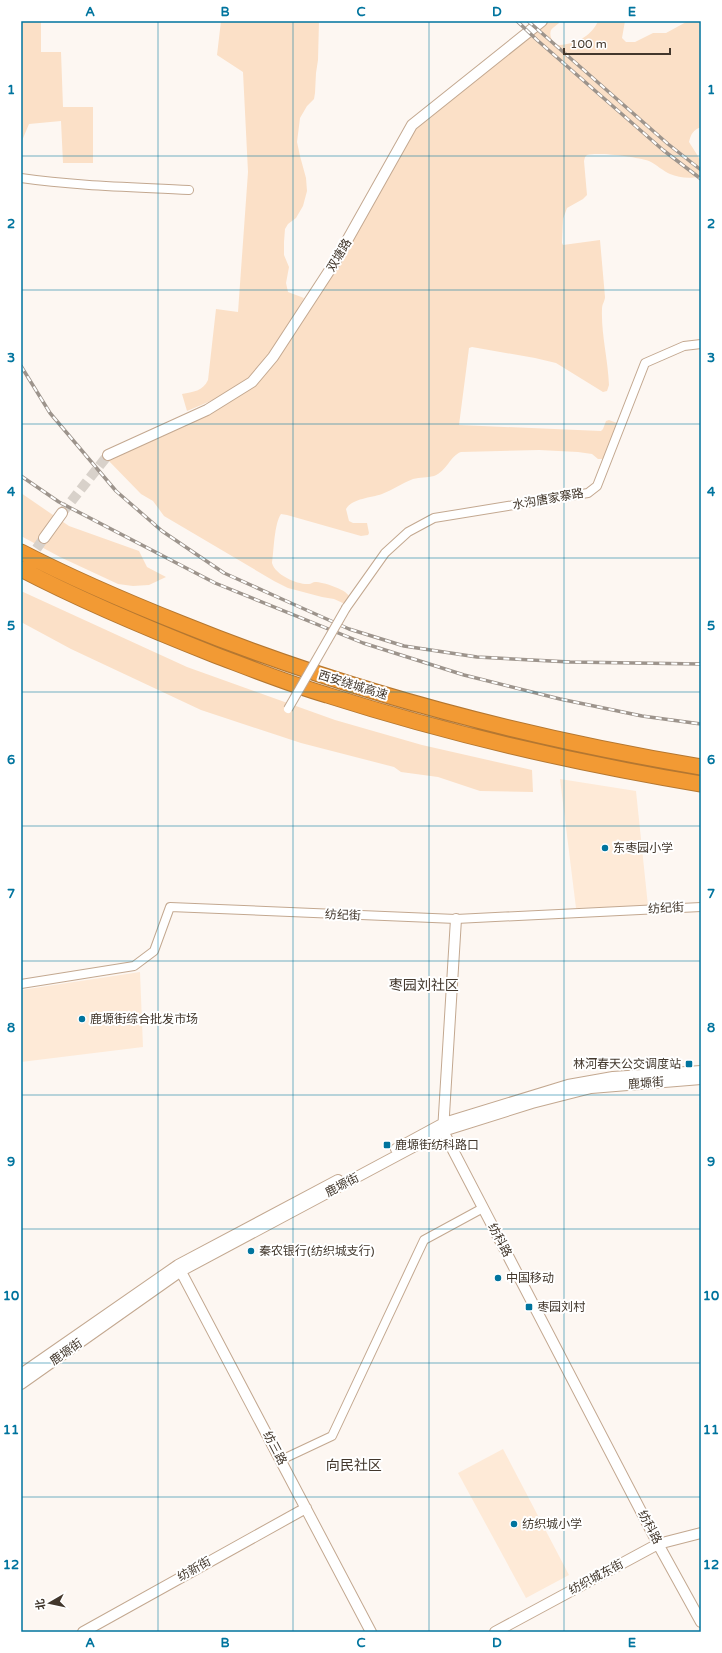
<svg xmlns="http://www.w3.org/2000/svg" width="722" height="1653" viewBox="0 0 722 1653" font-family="'Varela Round','Noto Sans SC',sans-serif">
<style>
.built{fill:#feead7}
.green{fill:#fbe0c7}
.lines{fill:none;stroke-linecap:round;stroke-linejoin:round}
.tertiary-tunnel{stroke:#d8d1ca;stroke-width:10;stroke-dasharray:10 5;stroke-linecap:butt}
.minor-casing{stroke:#c3a890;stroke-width:10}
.tertiary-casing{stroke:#c3a890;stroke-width:12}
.motorway-casing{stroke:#b47731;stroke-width:17}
.minor{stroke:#fff;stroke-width:8}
.tertiary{stroke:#fff;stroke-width:10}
.motorway{stroke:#f29a34;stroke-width:15}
.rail-casing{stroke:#9d948c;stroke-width:3.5}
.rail{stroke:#fff;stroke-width:2;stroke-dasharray:6;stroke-linecap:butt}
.minor-bridge-casing{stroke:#c3a890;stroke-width:10;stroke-linecap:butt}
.minor-bridge{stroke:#fff;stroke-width:8}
.grid{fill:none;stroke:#00749e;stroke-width:1;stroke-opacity:0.55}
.poi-dot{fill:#00749e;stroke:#fff;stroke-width:1.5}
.labels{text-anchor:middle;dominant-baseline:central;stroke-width:4;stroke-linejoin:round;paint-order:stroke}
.street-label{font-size:12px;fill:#42372c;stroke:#fff}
.poi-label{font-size:12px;fill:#42372c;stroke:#fff;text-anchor:start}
.quarter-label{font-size:14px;fill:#42372c;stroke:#fff}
.neatline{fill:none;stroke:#00749e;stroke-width:1.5}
.grid-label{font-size:13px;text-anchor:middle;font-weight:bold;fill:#00749e}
</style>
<rect width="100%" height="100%" fill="#fdf7f2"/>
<path class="built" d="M560,779L636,791L648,906L576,908Z
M140,972L143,1047L21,1062V990Z
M503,1449L569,1575L526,1598L458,1473Z"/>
<path class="green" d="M21,21H41V52H61L63,107H93V163H63L61,121L29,124L21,143Z
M221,21H319L318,60L316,73L315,93L314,99L307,106L300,118L297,142L300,156L306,178L307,191L303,206L296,218L288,224L285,229L284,242V255L289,267L286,283L288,292L304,298C287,329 269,365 239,385C224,396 204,404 187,411L182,394C193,392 203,391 208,380L216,309L238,312L248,172L243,72L217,55Z
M541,21H559V23C557,25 553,27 551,30C549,35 552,42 556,45C574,45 591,37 598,21H625L622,38L626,42H635L653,33H666L688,21H701V127C693,130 691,134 689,142L701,161V176C692,179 679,178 670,174C663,171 657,165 649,161C636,157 600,152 587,155L585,157L584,161L587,195L583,199L567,208L563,219L562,243L563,245L600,240L605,297C605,301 602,304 602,309C601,334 608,359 609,385L607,391L603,392L556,363L535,358L472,347L469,348L459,425L601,431L603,429L606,421L609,420L617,423V426L603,459H598L592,454L578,452L539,450L461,452C450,456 447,471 434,476C427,478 420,477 413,479C402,483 393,490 382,494C371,498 353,498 346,509L349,521L353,523H367L369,533L368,535L361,536L287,515L281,514C274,524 274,551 272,563C275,575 298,585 309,584C311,584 313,582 315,582C323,582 345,589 349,596L345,604L334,599L322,597L288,588L274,581L164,516L153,501L141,494L106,458L255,383L407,140L419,124Z
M21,493L69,526L139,551L147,567L166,577L149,585L133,586L118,584L60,557L21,536Z
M21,591L187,667L335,720L422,745L532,770L533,792L480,791L438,777L401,772L394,767L301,743L201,710L71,649L21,622Z"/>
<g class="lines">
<path class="tertiary-tunnel" d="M62,513L108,455
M28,561L44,538"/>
<defs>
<path id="minor" d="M21,178C77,186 133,187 189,190
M346,608L385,553L408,532L434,518L588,493L597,486L645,363L684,346L701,344
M21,984L134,966L154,951L170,907L456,919L701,907
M281,1460L332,1436L424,1240L483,1208"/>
<path id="tertiary" d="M108,455L207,410L252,382L273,357L335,262L412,125L542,21
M44,538L62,513
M456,919L443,1131L658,1544L701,1622
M396,1149L444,1123L568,1085L613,1077L701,1071
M178,1266L371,1632
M21,1374L178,1265L338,1180
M21,1384L181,1271L443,1131L532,1103L591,1088L701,1079
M83,1632L306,1508
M495,1632L658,1544L701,1533"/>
<path id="motorway" d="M21,552C73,579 127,602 182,624C350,692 522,737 701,767
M21,569C84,602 149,629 215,655C252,669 289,684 327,695C449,734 574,763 701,784"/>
</defs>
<use href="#minor" class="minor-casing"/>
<use href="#tertiary" class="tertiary-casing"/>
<use href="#motorway" class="motorway-casing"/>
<use href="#minor" class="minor"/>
<use href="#tertiary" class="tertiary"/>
<use href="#motorway" class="motorway"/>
<defs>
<path id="rail" d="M517,21L537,40L663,150L701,179
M528,21L668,144L701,170
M21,366L50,413L116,491L162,531L224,573L284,600L349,629L404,646L477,657L570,662L701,664
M21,476L59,502L215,583L363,643L464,675L560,699L642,716L701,724"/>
</defs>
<use href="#rail" class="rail-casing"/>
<use href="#rail" class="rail"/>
<defs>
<path id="minor-bridge" d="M288,709L346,608"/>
</defs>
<use href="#minor-bridge" class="minor-bridge-casing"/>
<use href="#minor-bridge" class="minor-bridge"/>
</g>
<path class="grid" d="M158,21V1632M293,21V1632M429,21V1632M564,21V1632M21,156H701M21,290H701M21,424H701M21,558H701M21,692H701M21,826H701M21,961H701M21,1095H701M21,1229H701M21,1363H701M21,1497H701"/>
<g class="poi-dot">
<circle cx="605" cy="848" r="4"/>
<circle cx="82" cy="1019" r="4"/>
<rect x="685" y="1060" width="8" height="8" rx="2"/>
<rect x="383" y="1141" width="8" height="8" rx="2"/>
<circle cx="251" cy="1251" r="4"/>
<circle cx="498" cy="1278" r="4"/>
<rect x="525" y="1303" width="8" height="8" rx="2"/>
<circle cx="514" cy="1524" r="4"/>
</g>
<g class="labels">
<g class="street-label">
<text transform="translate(339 255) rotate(-59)">双塘路</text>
<text transform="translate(548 499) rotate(-10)">水沟唐家寨路</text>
<text transform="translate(353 685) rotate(17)">西安绕城高速</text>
<text transform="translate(666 908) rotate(-3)">纺纪街</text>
<text transform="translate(343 915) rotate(2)">纺纪街</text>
<text transform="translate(646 1083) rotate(-4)">鹿塬街</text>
<text transform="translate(342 1185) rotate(-28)">鹿塬街</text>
<text transform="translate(500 1240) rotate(62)">纺科路</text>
<text transform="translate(66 1352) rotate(-35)">鹿塬街</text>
<text transform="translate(275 1448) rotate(62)">纺三路</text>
<text transform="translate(650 1527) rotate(62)">纺科路</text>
<text transform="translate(194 1569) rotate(-29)">纺新街</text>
<text transform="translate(596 1577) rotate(-28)">纺织城东街</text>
</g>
<g class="poi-label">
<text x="613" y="848">东枣园小学</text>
<text x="90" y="1019">鹿塬街综合批发市场</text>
<text x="681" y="1064" text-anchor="end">林河春天公交调度站</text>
<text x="395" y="1145">鹿塬街纺科路口</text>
<text x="259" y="1251">秦农银行(纺织城支行)</text>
<text x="506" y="1278">中国移动</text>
<text x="537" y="1307">枣园刘村</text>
<text x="522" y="1524">纺织城小学</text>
</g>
<g class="quarter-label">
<text x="424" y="985">枣园刘社区</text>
<text x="354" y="1465">向民社区</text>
</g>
</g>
<rect width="722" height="1653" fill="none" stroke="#ffffff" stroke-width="44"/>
<g transform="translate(50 1603) rotate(261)" stroke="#ffffff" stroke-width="3" paint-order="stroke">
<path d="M0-3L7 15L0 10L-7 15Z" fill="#42372c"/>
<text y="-6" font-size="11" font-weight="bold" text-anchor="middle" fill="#42372c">北</text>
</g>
<path d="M564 48v6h106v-6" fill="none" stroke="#42372c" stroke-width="2"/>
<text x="570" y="48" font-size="12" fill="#42372c" stroke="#ffffff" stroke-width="3" paint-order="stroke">100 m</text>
<rect x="22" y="22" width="678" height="1609" class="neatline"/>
<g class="grid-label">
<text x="90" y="16">A</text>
<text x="225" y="16">B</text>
<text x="361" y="16">C</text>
<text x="497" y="16">D</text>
<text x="632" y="16">E</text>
<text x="11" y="94">1</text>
<text x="711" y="94">1</text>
<text x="11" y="228">2</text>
<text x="711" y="228">2</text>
<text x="11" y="362">3</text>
<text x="711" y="362">3</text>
<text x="11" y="496">4</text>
<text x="711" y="496">4</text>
<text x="11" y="630">5</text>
<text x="711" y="630">5</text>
<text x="11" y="764">6</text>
<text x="711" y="764">6</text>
<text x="11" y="898">7</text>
<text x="711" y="898">7</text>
<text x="11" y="1032">8</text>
<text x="711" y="1032">8</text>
<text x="11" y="1166">9</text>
<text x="711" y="1166">9</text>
<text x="11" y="1300">10</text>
<text x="711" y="1300">10</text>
<text x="11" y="1434">11</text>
<text x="711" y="1434">11</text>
<text x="11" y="1569">12</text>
<text x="711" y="1569">12</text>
<text x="90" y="1647">A</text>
<text x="225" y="1647">B</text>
<text x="361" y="1647">C</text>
<text x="497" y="1647">D</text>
<text x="632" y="1647">E</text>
</g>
</svg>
